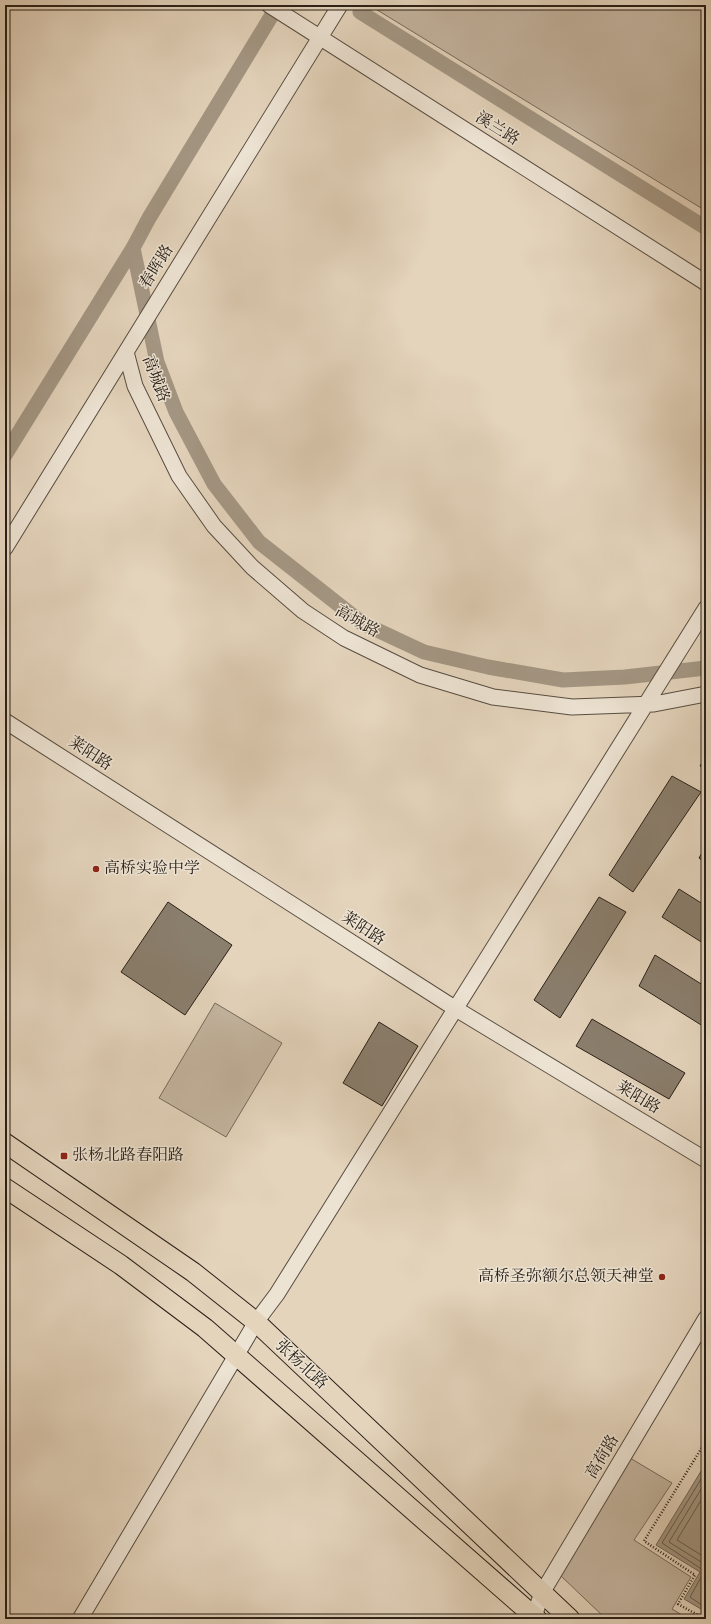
<svg xmlns="http://www.w3.org/2000/svg" width="711" height="1624" viewBox="0 0 711 1624" font-family="Vollkorn,'Noto Serif SC',serif">
<style>
.green{fill:#c4b5a0;stroke:#766a5c}
.water{fill:#a49784;stroke:#736759}
.lines{fill:none;stroke-linecap:round;stroke-linejoin:round}
.shore{stroke:#665c4e;stroke-width:1}
.canal{stroke:#a49784;stroke-width:15}
.building{fill:#8a7e6d;stroke:#292018}
.minor-casing{stroke:#584d41;stroke-width:17}
.major-casing{stroke:#292018;stroke-width:21}
.path{stroke:#292018;stroke-width:2.5;stroke-dasharray:1 2;stroke-linecap:butt}
.minor{stroke:#ede3d3;stroke-width:15}
.major{stroke:#e4d4bc;stroke-width:19}
.poi-dot{fill:#8f2418;stroke:#ede3d3;stroke-width:1.5}
.labels{text-anchor:middle;dominant-baseline:central;stroke-width:3;stroke-linejoin:round;paint-order:stroke}
.street-label{font-size:16px;fill:#292018;stroke:#ede3d3}
.poi-label{font-size:16px;fill:#292018;stroke:#ede3d3;text-anchor:start}
</style>
<rect width="100%" height="100%" fill="#e4d4bc"/>
<filter id="stains"><feTurbulence type="fractalNoise" baseFrequency=".005" numOctaves="4"/><feColorMatrix values="0 0 0 0 .2 0 0 0 0 .09 0 0 0 0 .02 0 0 0 .5 -.17"/></filter>
<radialGradient id="worn" r=".72"><stop offset=".6" stop-color="#630" stop-opacity="0"/><stop offset="1" stop-color="#630" stop-opacity=".3"/></radialGradient>
<path class="green" d="M369,5H706V211Z
M215,1003L282,1043L226,1137L159,1098Z
M630,1458L672,1483L634,1540L691,1577L672,1609L689,1619H606L561,1576L568,1556Z"/>
<path class="water" d="M706,1463V1612L684,1599L700,1572L656,1545Z"/>
<g class="lines">
<path class="shore" d="M706,1471L662,1543L703,1570V1574L690,1597L706,1608
M706,1481L669,1542L706,1565
M706,1492L677,1540L706,1558"/>
<path class="canal" d="M360,12L706,228
M133,248L157,362L176,412L214,484L259,542L362,623L424,652L488,667L563,680L625,677L706,668
M5,455L133,248L149,218L278,5"/>
</g>
<path class="building" d="M706,756V769L700,766Z
M672,776L701,792L633,892L609,875Z
M706,846V863L699,858Z
M679,889L706,906V945L662,917Z
M599,897L626,912L560,1018L534,1000Z
M168,902L232,945L185,1015L121,972Z
M655,955L706,987V1028L639,986Z
M592,1019L685,1073L669,1099L576,1046Z
M379,1022L418,1046L382,1106L343,1083Z"/>
<g class="lines">
<defs>
<path id="minor" d="M269,5L706,283
M126,352L135,386L179,476L214,526L252,567L303,611L344,638L420,675L493,697L572,707L654,704L706,694
M5,548L340,5
M5,721L456,1009L706,1160
M534,1616L542,1593L706,1318
M80,1619L256,1322L277,1294L706,608"/>
<path id="major" d="M5,1143L193,1272L256,1322L570,1619
M5,1188L121,1265L205,1328L537,1619"/>
</defs>
<use href="#minor" class="minor-casing"/>
<use href="#major" class="major-casing"/>
<path class="path" d="M705,1619L678,1604L695,1575L644,1541L706,1441"/>
<use href="#minor" class="minor"/>
<use href="#major" class="major"/>
</g>
<g class="poi-dot">
<circle cx="96" cy="869" r="4"/>
<rect x="60" y="1152" width="8" height="8" rx="2"/>
<circle cx="662" cy="1277" r="4"/>
</g>
<g class="labels">
<g class="street-label">
<text transform="translate(497 129) rotate(32)">溪兰路</text>
<text transform="translate(157 267) rotate(-58)">春晖路</text>
<text transform="translate(155 379) rotate(69)">高城路</text>
<text transform="translate(357 622) rotate(29)">高城路</text>
<text transform="translate(90 754) rotate(33)">莱阳路</text>
<text transform="translate(363 929) rotate(33)">莱阳路</text>
<text transform="translate(638 1098) rotate(31)">莱阳路</text>
<text transform="translate(301 1365) rotate(43)">张杨北路</text>
<text transform="translate(603 1457) rotate(-59)">高荷路</text>
</g>
<g class="poi-label">
<text x="104" y="869">高桥实验中学</text>
<text x="72" y="1156">张杨北路春阳路</text>
<text x="654" y="1277" text-anchor="end">高桥圣弥额尔总领天神堂</text>
</g>
</g>
<rect width="711" height="1624" fill="none" stroke="#e4d4bc" stroke-width="20"/>
<rect x="6" y="6" width="699" height="1612" fill="none" stroke="#292018" stroke-width="2"/>
<rect x="10" y="10" width="691" height="1604" fill="none" stroke="#292018"/>
<rect width="100%" height="100%" filter="url(#stains)"/>
<rect width="100%" height="100%" fill="url(#worn)"/>
</svg>
